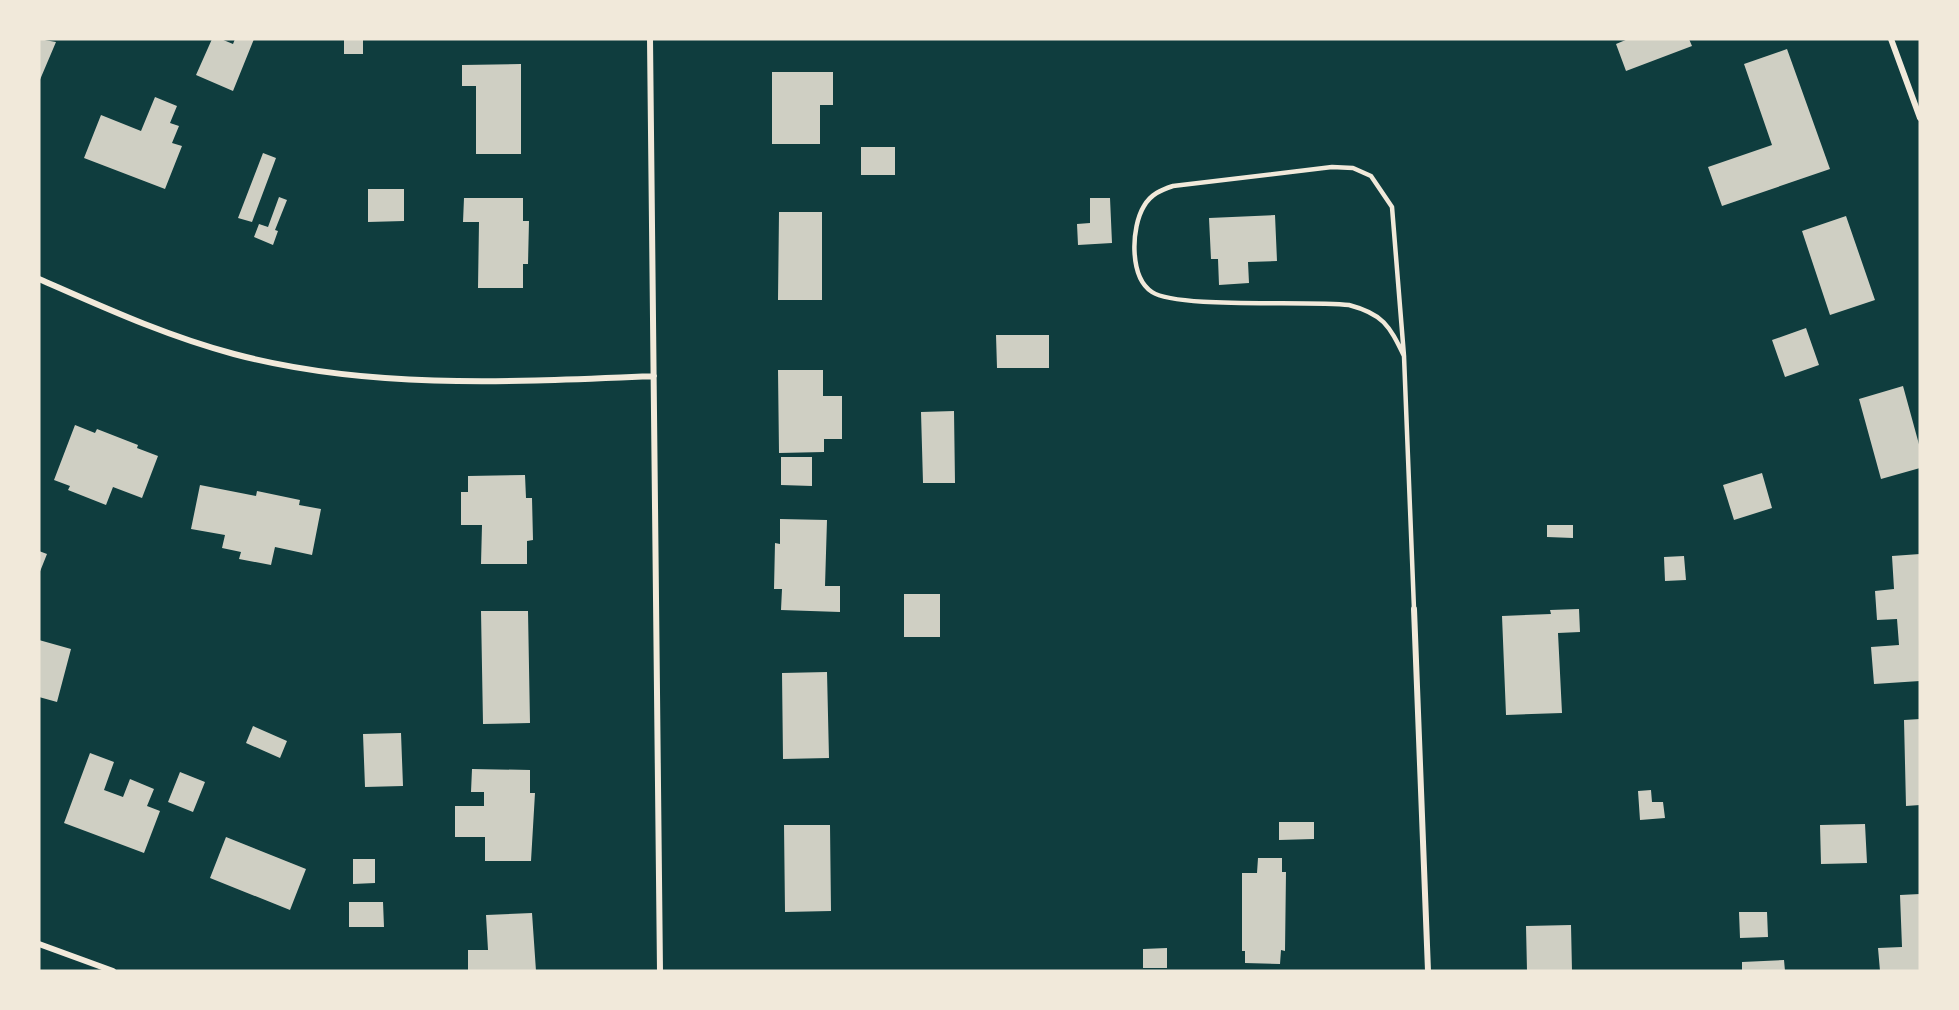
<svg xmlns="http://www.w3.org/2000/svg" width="1959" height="1010" viewBox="0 0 1959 1010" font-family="Quicksand,sans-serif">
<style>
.building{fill:#cfcfc3}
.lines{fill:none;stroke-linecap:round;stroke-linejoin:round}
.service{stroke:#f1e9da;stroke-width:4.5}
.minor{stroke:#f1e9da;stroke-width:6}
</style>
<rect width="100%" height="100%" fill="#0f3d3e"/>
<path class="building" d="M39,39L56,42L39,82Z
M212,39H221L233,44L235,39H254L233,91L196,75Z
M344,39H363V54H344Z
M1628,39H1689L1692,46L1626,71L1616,44Z
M1787,49L1830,169L1722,206L1708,167L1772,145L1744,64Z
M521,64V154H476V86H462V65Z
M772,72H833V105H820V144H772Z
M155,97L177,106L170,123L179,126L172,143L182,146L165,189L84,158L101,115L141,131Z
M861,147H895V175H861Z
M263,153L276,158L252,222L238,218Z
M368,189H404V221L368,222Z
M279,197L287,200L275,230L278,231L273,245L254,237L259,224L268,227Z
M464,198H523V221H529L528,264H523V288H478L479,222H463Z
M1090,198H1110L1112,243L1078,245L1077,224L1090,223Z
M779,212H822V300H778Z
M1275,215L1277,261L1248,262L1249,283L1219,285L1218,259H1211L1209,218Z
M1846,216L1875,300L1830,315L1802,231Z
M1806,328L1819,365L1785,377L1772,340Z
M996,335H1049V368H997Z
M778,370H823V396H842V439H824V452L779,453Z
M1903,386L1920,448V468L1881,479L1859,399Z
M954,411L955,483H923L921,412Z
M75,425L95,433L97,429L138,445L137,448L158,456L142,498L113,487L106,505L68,490L70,486L54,480Z
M781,457H812V486L781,485Z
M1762,473L1772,508L1734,520L1723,485Z
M525,475L526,498H532L533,540L527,541V564H481L482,525H461V492H468V476Z
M200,485L256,496L257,491L300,500L299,505L321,509L312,555L275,547L271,565L239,559L241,552L222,548L225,535L191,529Z
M780,519L827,520L825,586H840V612L781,610L782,589H774L775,543L780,544Z
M1547,525H1573V538L1547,537Z
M39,551L47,554L39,574Z
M1920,554V681L1874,684L1871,647L1899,645L1897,619L1877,620L1875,591L1894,589L1892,556Z
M1684,556L1686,580L1665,581L1664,557Z
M904,594H940V637H904Z
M1579,609L1580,632L1558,633L1562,713L1506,715L1502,616L1551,614L1550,610Z
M481,611H528L530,723L483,724Z
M39,640L71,649L57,702L39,697Z
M827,672L829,758L783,759L782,673Z
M1920,719V805L1906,806L1904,720Z
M253,726L287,741L280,758L246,743Z
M401,733L403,786L365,787L363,734Z
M90,753L114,762L104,790L123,797L130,779L154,789L147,806L160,811L144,853L64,823Z
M472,769L530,770V793H535L531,861H485V837H455V806H484V792H471Z
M180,772L205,782L193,812L168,802Z
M1651,790L1652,802H1663L1665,818L1640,820L1638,791Z
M1279,822H1314V839L1279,840Z
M1865,824L1867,863L1821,864L1820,825Z
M784,825H830L831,911L785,912Z
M226,837L306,869L290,910L210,878Z
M1258,858H1282V872H1286L1285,951L1281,950L1280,964L1245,963V951H1242V873H1257Z
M353,859H375V883L353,884Z
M1920,894V971H1880L1878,948L1902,947L1900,895Z
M349,902H383L384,927H349Z
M1739,912H1767L1768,937L1740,938Z
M532,913L536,971H468V950H488L486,915Z
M1571,925L1572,971H1527L1526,926Z
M1167,948V968H1143V949Z
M1784,960L1785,971H1742V962Z"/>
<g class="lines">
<path class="service" d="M1404,356C1389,325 1383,314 1349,305C1309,300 1177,309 1152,292C1129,277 1131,227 1144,206C1151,194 1161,190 1173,186L1332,167L1353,168L1371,176L1392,207L1404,356L1414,609"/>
<path class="minor" d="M650,39L660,971
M1891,39L1920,118
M39,279C103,307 166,336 234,354C370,390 514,382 654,376
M1414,609L1428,971
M39,944L113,971"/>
</g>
<rect width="1959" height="1010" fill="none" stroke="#f1e9da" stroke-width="81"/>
</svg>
